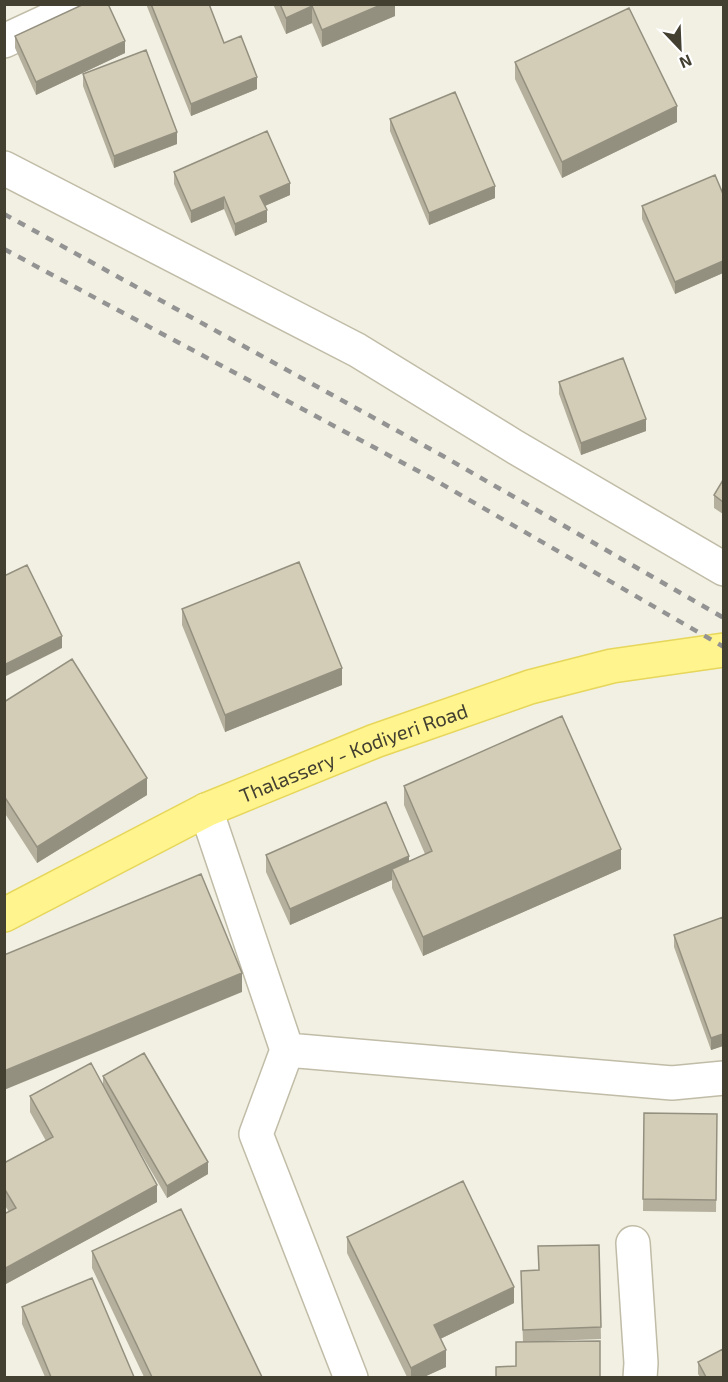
<svg xmlns="http://www.w3.org/2000/svg" width="728" height="1382" viewBox="0 0 728 1382" font-family="'Exo 2',sans-serif">
<style>
.lines{fill:none;stroke-linecap:round;stroke-linejoin:round}
.minor-casing{stroke:#c0bca7;stroke-width:36}
.major-casing{stroke:#e6d65b;stroke-width:36}
.minor{stroke:#fff;stroke-width:33}
.major{stroke:#fff48d;stroke-width:33}
.rail{stroke:#939393;stroke-width:4.5;stroke-dasharray:8 8;stroke-linecap:butt}
.wall{fill:#b5b09d}
.shaded-wall{fill:#949080}
.building{fill:#d3cdb7;stroke:#949080;stroke-width:1.5}
.labels{text-anchor:middle;dominant-baseline:central;stroke-width:5;stroke-linejoin:round;paint-order:stroke}
.street-label{font-size:20px;fill:#434032;stroke:#fff}
</style>
<rect width="100%" height="100%" fill="#f2f0e2"/>
<g class="lines">
<defs>
<path id="minor" d="M4,41L84,4
M4,168L357,350L515,447L724,569
M206,810L287,1050L256,1134L351,1378
M287,1050L672,1083L724,1078
M633,1243L641,1363L640,1378"/>
<g id="major">
<path id="s1" d="M4,915L206,810L375,741L530,687L612,666L724,650"/>
</g>
</defs>
<use href="#minor" class="minor-casing"/>
<use href="#major" class="major-casing"/>
<use href="#minor" class="minor"/>
<use href="#major" class="major"/>
<path class="rail" d="M4,214L443,456L724,618
M4,249L433,479L724,647"/>
</g>
<path class="wall" d="M146,4H209L224,43L257,89L191,116Z
M273,4H395V16L322,47L312,23L286,34Z
M15,36L125,53L36,95L15,48Z
M515,62L677,122L562,178L515,79Z
M83,74L177,144L114,168L83,86Z
M390,119L495,198L429,225L390,131Z
M174,172L290,195L265,206L267,222L235,236L224,209L191,223L174,184Z
M723,194V273L675,294L642,219V206Z
M559,382L646,431L581,455L559,394Z
M723,480V514L714,508V495Z
M182,609L342,685L225,732L182,625Z
M4,702L147,795L37,863L4,812Z
M404,786L621,869L423,956L392,888V880L290,925L266,872V855L409,861L425,854L404,805Z
M723,917V1046L711,1050L674,947V935Z
M103,1076L208,1174L167,1198L136,1145L157,1202L4,1285V1214L9,1212L4,1204V1163L46,1141L30,1112V1096L103,1084Z
M644,1113L717,1114L716,1212L643,1211Z
M347,1237L514,1303L440,1339L446,1367L424,1377H407L347,1253Z
M599,1245L601,1339L523,1342L521,1283L538,1270Z
M92,1251L262,1377H144L92,1268Z
M22,1307L134,1377H45L22,1324Z
M698,1362L723,1377H700L698,1374Z"/>
<path class="shaded-wall" d="M383,4H395V16L322,47V30Z
M312,6V23L286,34V18Z
M125,41V53L36,95V82Z
M257,77V89L191,116V104Z
M677,106V122L562,178V162Z
M177,132V144L114,168V156Z
M290,183V195L260,208V196Z
M495,186V198L429,225V213Z
M224,197V209L191,223V211Z
M267,210V222L235,236V224Z
M723,261V273L675,294V282Z
M646,419V431L581,455V443Z
M62,636V648L4,677V665Z
M342,668V685L225,732V715Z
M147,778V795L37,863V847Z
M621,849V869L423,956V937Z
M409,856V872L392,869V880L290,925V909Z
M242,973V992L4,1090V1071Z
M723,1034V1046L711,1050V1038Z
M208,1162V1174L167,1198V1186Z
M157,1185V1202L4,1285V1269Z
M514,1287V1303L434,1342V1325Z
M446,1350V1367L424,1377H411V1368Z"/>
<path class="building" d="M84,4H108L125,41L36,82L15,36Z
M151,4H209L224,43L241,36L257,77L191,104Z
M280,4H383L322,30L312,6L286,18Z
M629,8L677,106L562,162L515,62Z
M146,50L177,132L114,156L83,74Z
M455,92L495,186L429,213L390,119Z
M267,131L290,183L260,196L267,210L235,224L224,197L191,211L174,172Z
M715,175L723,194V261L675,282L642,206Z
M623,358L646,419L581,443L559,382Z
M723,480V502L714,495Z
M299,562L342,668L225,715L182,609Z
M27,565L62,636L4,665V576Z
M72,659L147,778L37,847L4,796V702Z
M562,716L621,849L423,937L392,869L432,851L404,786Z
M386,802L409,856L290,909L266,855Z
M201,874L242,973L4,1071V955Z
M723,917V1034L711,1038L674,935Z
M144,1053L208,1162L167,1186L103,1076Z
M91,1063L157,1185L4,1269V1214L16,1208L4,1188V1163L53,1137L30,1096Z
M644,1113L717,1114L716,1200L643,1199Z
M463,1181L514,1287L434,1325L446,1350L411,1368L347,1237Z
M181,1209L262,1377H152L92,1251Z
M599,1245L601,1327L523,1330L521,1271L539,1270L538,1246Z
M92,1278L134,1377H51L22,1307Z
M600,1341V1377H496V1367L516,1366V1342Z
M723,1349V1377H706L698,1362Z"/>
<g class="labels">
<g class="street-label">
<text stroke="none"><textPath href="#s1" startOffset="386">Thalassery - Kodiyeri Road</textPath></text>
</g>
</g>
<rect width="728" height="1382" fill="none" stroke="#434032" stroke-width="12"/>
<g transform="translate(680 48) rotate(157)" stroke="#ffffff" stroke-width="4.5" paint-order="stroke">
<path d="M0-4.5L10 22L0 15L-10 22Z" fill="#434032"/>
<text y="-9" font-size="16" font-weight="bold" text-anchor="middle" fill="#434032">N</text>
</g>
</svg>
